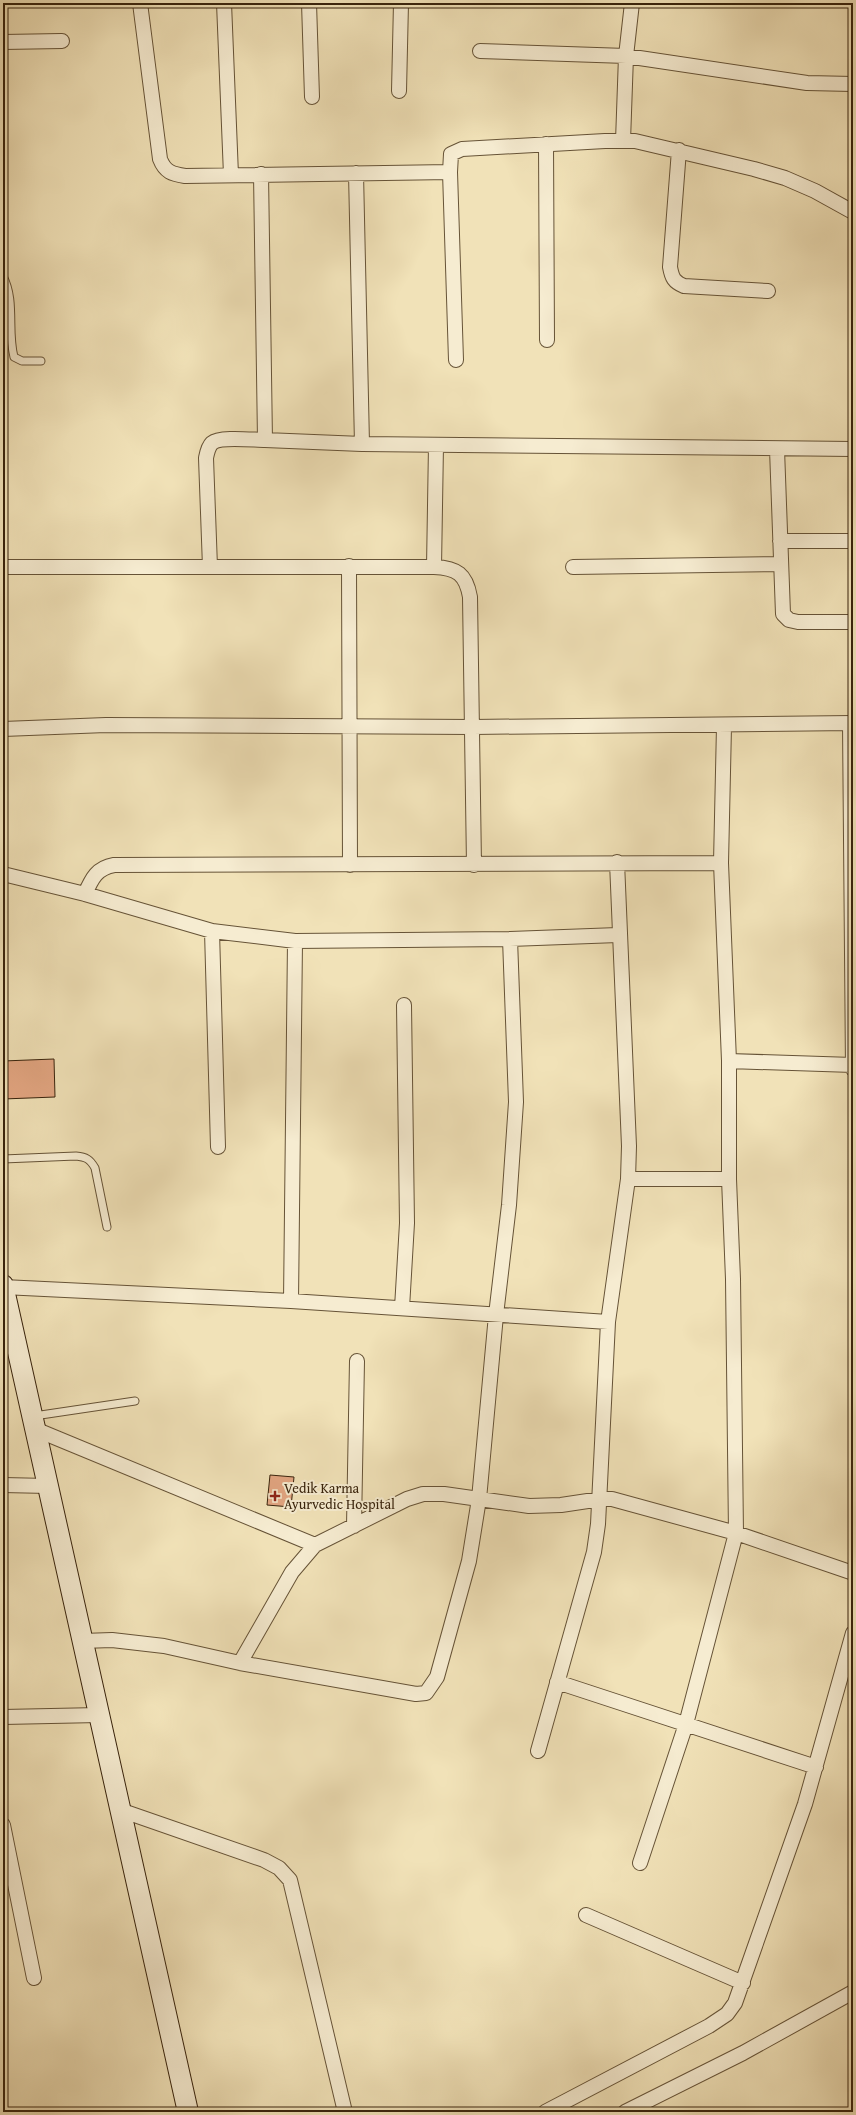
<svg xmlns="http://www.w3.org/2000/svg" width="856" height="2115" viewBox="0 0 856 2115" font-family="'Gentium Book Plus',serif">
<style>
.building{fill:#e3a682;stroke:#38230c}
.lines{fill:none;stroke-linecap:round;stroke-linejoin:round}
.service-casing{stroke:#665337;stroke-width:9}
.minor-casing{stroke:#665337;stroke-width:16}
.secondary-casing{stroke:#38230c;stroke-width:22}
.service{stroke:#f6ecd1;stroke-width:7}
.minor{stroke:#f6ecd1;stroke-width:14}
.secondary{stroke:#f6ecd1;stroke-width:20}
.poi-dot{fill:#8f2418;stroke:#f6ecd1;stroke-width:1.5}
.labels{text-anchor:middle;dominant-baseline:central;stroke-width:4;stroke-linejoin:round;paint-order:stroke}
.poi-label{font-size:14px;fill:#38230c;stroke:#f6ecd1;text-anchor:start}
</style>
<rect width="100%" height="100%" fill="#f1e2b8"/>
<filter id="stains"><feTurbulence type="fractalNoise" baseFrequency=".005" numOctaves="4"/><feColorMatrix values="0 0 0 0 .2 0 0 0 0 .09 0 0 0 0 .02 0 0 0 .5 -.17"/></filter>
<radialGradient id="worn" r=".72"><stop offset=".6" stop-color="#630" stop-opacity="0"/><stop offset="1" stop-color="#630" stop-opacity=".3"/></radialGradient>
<path class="building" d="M54,1059L55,1097L3,1099V1061Z
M270,1475L294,1477L291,1507L267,1505Z"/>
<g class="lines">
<defs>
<path id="service" d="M3,276C16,301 7,330 14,357L22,361H41
M3,1159L76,1156C86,1157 90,1159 95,1168L107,1227
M34,1416L135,1401"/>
<path id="minor" d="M140,3L160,159C165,172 172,174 185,176L450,172L451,154L462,149L605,141H635L754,169L785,178L815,191L853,212
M224,3L231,175
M309,3L312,97
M3,42L62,41
M480,51L626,56L807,83L853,84
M399,91L401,3
M623,141L626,56L632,3
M546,144L547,340
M679,150L670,267C672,278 674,282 684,286L768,291
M450,172L456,360
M356,173L362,444
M261,174L265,440L362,444L853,449
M777,449L783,614L789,620L798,622H853
M780,541H853
M349,566L350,865
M3,567H434C457,568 466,574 470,597L474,865
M210,567L206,458C207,453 208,447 212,443C220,436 254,440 265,440
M434,567L436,445
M573,567L780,564
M850,723L853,1069
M3,729L106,725L473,727L853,723
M3,874L85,894L212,931L295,941L510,939L618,935
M85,894C92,878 97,868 114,865L721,863
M212,931L218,1147
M729,1061L853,1065
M628,1179H729
M3,1287L291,1301L608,1322
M291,1301L295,941
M402,1308L407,1223L404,1005
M37,1430L315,1545L407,1499L423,1494H444L529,1506L561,1505L601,1499H612L736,1533L853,1573
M3,1485L48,1486
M354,1526L357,1361
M82,1641L112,1640L164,1646L240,1663L416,1694L426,1693L437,1677L469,1561L479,1499L496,1315L509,1205L516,1102L510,939
M240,1663L292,1572L315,1545
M557,1682L816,1767
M3,1717L99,1715
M538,1751L594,1552L598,1524L608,1322L628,1179L629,1146L617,862
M120,1810L264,1860L279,1868L290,1880L345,2112
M3,1825L34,1978
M640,1863L686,1724L736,1533L733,1279L729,1179V1061L721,863L724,726
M586,1915L743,1983
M545,2112L709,2026L727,2014L735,2003L805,1804L853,1633
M625,2112L743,2053L853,1992"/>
<path id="secondary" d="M3,1285L188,2112"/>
</defs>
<use href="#service" class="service-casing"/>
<use href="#minor" class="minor-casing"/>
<use href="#secondary" class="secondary-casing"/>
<use href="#service" class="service"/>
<use href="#minor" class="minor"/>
<use href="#secondary" class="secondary"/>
</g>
<path class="poi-dot" d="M273 1490h4v4h4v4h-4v4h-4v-4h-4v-4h4z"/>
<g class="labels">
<g class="poi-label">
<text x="284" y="1488">Vedik Karma<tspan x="284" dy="16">Ayurvedic Hospital</tspan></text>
</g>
</g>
<rect width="856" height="2115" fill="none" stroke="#f1e2b8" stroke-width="16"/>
<rect x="4" y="4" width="848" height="2107" fill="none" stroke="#38230c" stroke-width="2"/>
<rect x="8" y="8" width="840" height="2099" fill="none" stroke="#38230c"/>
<rect width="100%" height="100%" filter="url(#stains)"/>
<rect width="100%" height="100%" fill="url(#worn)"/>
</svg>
